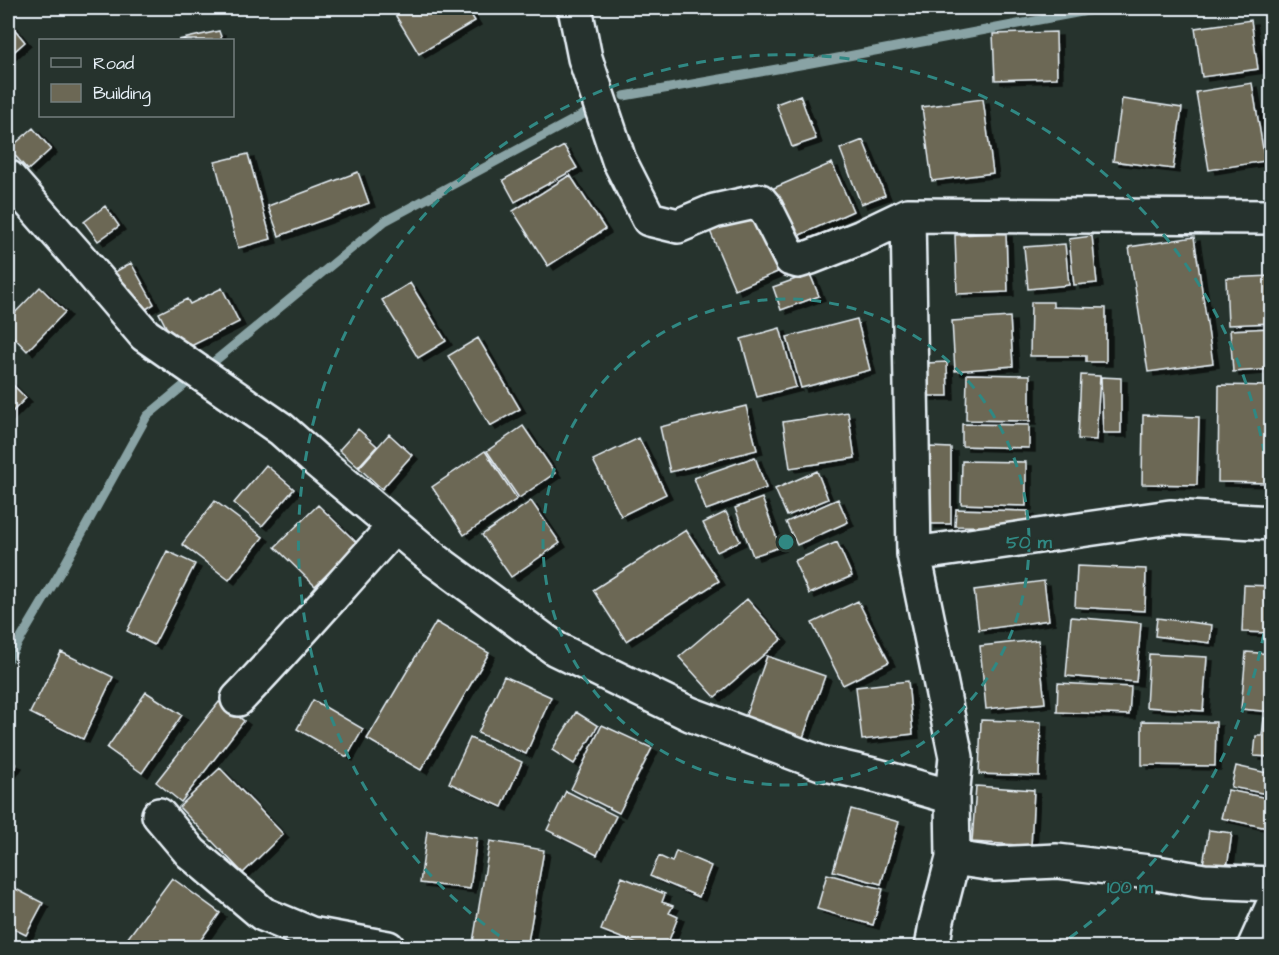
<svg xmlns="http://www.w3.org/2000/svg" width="1279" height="955" viewBox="0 0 1279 955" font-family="'Architects Daughter',sans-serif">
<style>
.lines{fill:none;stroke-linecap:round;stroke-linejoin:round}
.stream{stroke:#89a3a5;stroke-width:9}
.building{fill:#6c6855;stroke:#e8f1f8;stroke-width:1.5;filter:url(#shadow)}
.minor-casing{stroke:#e8f1f8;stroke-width:38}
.minor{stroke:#26332d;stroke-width:33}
.ring{fill:none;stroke:#308883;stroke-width:3;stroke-dasharray:10 8}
.centre{fill:#308883;stroke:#26332d;stroke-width:3}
.ring-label{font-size:18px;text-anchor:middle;font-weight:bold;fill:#308883;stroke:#26332d;stroke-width:4.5;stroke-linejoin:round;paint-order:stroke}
</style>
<defs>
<filter id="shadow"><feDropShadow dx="6" dy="4" stdDeviation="0" flood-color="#0009"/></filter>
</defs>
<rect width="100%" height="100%" fill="#26332d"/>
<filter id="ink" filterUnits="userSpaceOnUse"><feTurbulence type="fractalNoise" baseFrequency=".0167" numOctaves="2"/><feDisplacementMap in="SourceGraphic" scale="12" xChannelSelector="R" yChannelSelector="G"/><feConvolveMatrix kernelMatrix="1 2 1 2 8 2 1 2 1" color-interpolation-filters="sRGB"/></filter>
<g filter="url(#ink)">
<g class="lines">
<path class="stream" d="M624,96L811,63L1103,8
M205,369L385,221L584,114
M8,660L61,571L147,416L194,377"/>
</g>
<path class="building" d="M391,8H467L475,21L419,54Z
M1251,20L1258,69L1202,77L1195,28Z
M8,21L25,42L8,57Z
M1272,23V46L1264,26Z
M219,31L222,40H178Z
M1056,32L1057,78L995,80L993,34Z
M1252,83L1265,161L1209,170L1196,92Z
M800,95L816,139L792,147L776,104Z
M983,99L993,173L932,181L922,107Z
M1122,99L1182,108L1173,169L1113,161Z
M33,128L51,149L28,170L9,149Z
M863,140L885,195L861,204L840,149Z
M564,146L577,168L515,202L503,180Z
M248,154L271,239L238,248L215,162Z
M832,163L853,211L789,240L767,191Z
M358,172L369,203L279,236L268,206Z
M570,175L605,229L548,266L513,211Z
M105,206L119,226L98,241L84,222Z
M756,211L782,270L735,290L710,231Z
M1006,233L1008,292L957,294L955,235Z
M1092,236L1097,283L1074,285L1069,239Z
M1194,237L1213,363L1148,372L1129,247Z
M1065,244L1069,285L1028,289L1024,247Z
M131,263L154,304L137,315L113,273Z
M810,274L819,296L781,310L773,287Z
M1272,276V323L1228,325L1226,278Z
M410,283L446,341L418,358L382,300Z
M40,287L65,312L27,351L8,331V320Z
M222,288L239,322L179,352L159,313L187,299L190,304Z
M1031,302H1053V307L1106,308V362H1086V356H1030Z
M1010,317L1013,366L955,371L952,321Z
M857,319L870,370L801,388L787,337Z
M780,328L796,387L757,397L741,339Z
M1272,328V369L1233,372L1230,330Z
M478,338L520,409L490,426L448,356Z
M947,362L948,396H926V363Z
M967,374L1030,375V421L966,420Z
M1081,375L1100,376L1096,440L1078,439Z
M1101,377L1121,378V433H1103Z
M8,380L26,398L8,416Z
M1219,385L1272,386V483L1218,482Z
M746,406L757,450L670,472L660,427Z
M848,412L855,458L790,468L783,422Z
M1143,415L1199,417L1197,485L1142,484Z
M962,424L1029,425V448L962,446Z
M523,426L555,473L519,498L487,451Z
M358,429L377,446L358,467L339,450Z
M389,434L412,455L382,489L359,468Z
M639,438L666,494L621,516L593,460Z
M929,447L951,448V524H929Z
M485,451L517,499L464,535L432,487Z
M755,457L766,488L706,510L694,478Z
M962,461L1026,462V506L961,504Z
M266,465L294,489L262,526L234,503Z
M817,471L828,499L787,516L775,489Z
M762,498L780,547L753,556L735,508Z
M838,499L848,522L797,545L786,522Z
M215,501L263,537L229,580L182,544Z
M531,501L560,543L511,577L482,535Z
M318,505L358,544L315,586L275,547Z
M956,509L1028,511V527L955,526Z
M726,512L740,541L717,552L703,523Z
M686,530L719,581L626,641L593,590Z
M837,542L852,576L809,594L794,561Z
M167,551L195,564L154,645L127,631Z
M1077,566L1146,569L1145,611L1075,607Z
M1044,581L1049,620L979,630L974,590Z
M1244,585L1272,586V633L1242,632Z
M747,599L782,639L715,697L679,657Z
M858,601L889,662L843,685L812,623Z
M1071,617L1141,623L1136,682L1066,676Z
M1157,618L1212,625L1210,643L1155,636Z
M436,622L489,653L421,770L367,739Z
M1038,640L1045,703L986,709L980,646Z
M61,652L113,677L83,739L30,713Z
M1246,652L1272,654V712L1241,709Z
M1149,654L1207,657L1203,711L1146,707Z
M767,656L825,676L800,746L742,726Z
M504,676L551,697L526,754L478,733Z
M908,681L913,734L862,740L856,687Z
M1058,683L1131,687L1129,715L1057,712Z
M146,692L182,715L142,773L107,748Z
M313,700L363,729L347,757L297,729Z
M219,702L244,721L181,802L156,782Z
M576,712L598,726L574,764L552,750Z
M1264,718L1272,719V757L1254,756L1256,736H1262Z
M981,720L1041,722L1039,776L979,774Z
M1142,721L1216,722L1215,766L1142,765Z
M602,725L652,748L619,813L571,789Z
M470,738L522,762L502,807L449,783Z
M8,761L16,764L8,776Z
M1236,766L1272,774V795L1231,787Z
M220,768L283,834L243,873L179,807Z
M976,786L1034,790L1031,846L972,842Z
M1228,790L1272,799V829L1221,818Z
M566,791L616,816L597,855L547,830Z
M851,809L899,822L881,884L833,871Z
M1209,830L1232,833L1227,868L1203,864Z
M427,831L477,838L470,889L420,883Z
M490,841L544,850L527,948H472Z
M676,851L711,866L699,897L650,876L659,856L672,862Z
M827,874L883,889L873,925L817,909Z
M622,877L665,894L662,902L673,906L669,913L678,917L666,948H647L601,930Z
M172,878L220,913L195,948H140L127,939Z
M8,885L43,903L26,935L8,926Z"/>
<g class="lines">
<defs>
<path id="minor" d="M575,8L585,58L619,160L649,219L678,226L714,211L760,201L765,207L791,259L798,261L811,257L862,237L908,215L1272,217
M8,177L75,253L145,335L281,429L316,460L435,560L556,649L690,714L821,763L878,776L952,797
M908,215L914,554L956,757L952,797L953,858L936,924L932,948
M914,554L1170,517L1272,523
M238,699C292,643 342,584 395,526
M159,815L191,853L263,914L311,934L388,948
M953,858L994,864L1057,861L1157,873L1204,881L1272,884
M1254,948L1272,908"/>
</defs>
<use href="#minor" class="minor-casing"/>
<use href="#minor" class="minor"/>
</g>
</g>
<g class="ring">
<circle cx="786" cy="542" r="243"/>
<path d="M1271 580A487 487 0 0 1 1058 946M514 946A487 487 0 1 1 1271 504"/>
</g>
<circle cx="786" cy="542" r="9" class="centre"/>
<g class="ring-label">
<text x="1029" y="548">50 m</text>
<text x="1130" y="893">100 m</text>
</g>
<rect width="1279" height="955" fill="none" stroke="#26332d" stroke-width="30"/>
<rect x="15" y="15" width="1249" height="925" fill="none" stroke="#e8f1f8" stroke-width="2" filter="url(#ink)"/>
<rect x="39" y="39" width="195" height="78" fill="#26332d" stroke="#747f7e" stroke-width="1.5"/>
<rect x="51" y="58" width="30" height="9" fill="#26332d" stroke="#747f7e" stroke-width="1.5"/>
<text x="93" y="69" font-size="18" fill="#e8f1f8">Road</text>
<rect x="51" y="84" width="30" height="18" fill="#6c6855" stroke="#747f7e" stroke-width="1.5"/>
<text x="93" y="99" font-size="18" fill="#e8f1f8">Building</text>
</svg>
